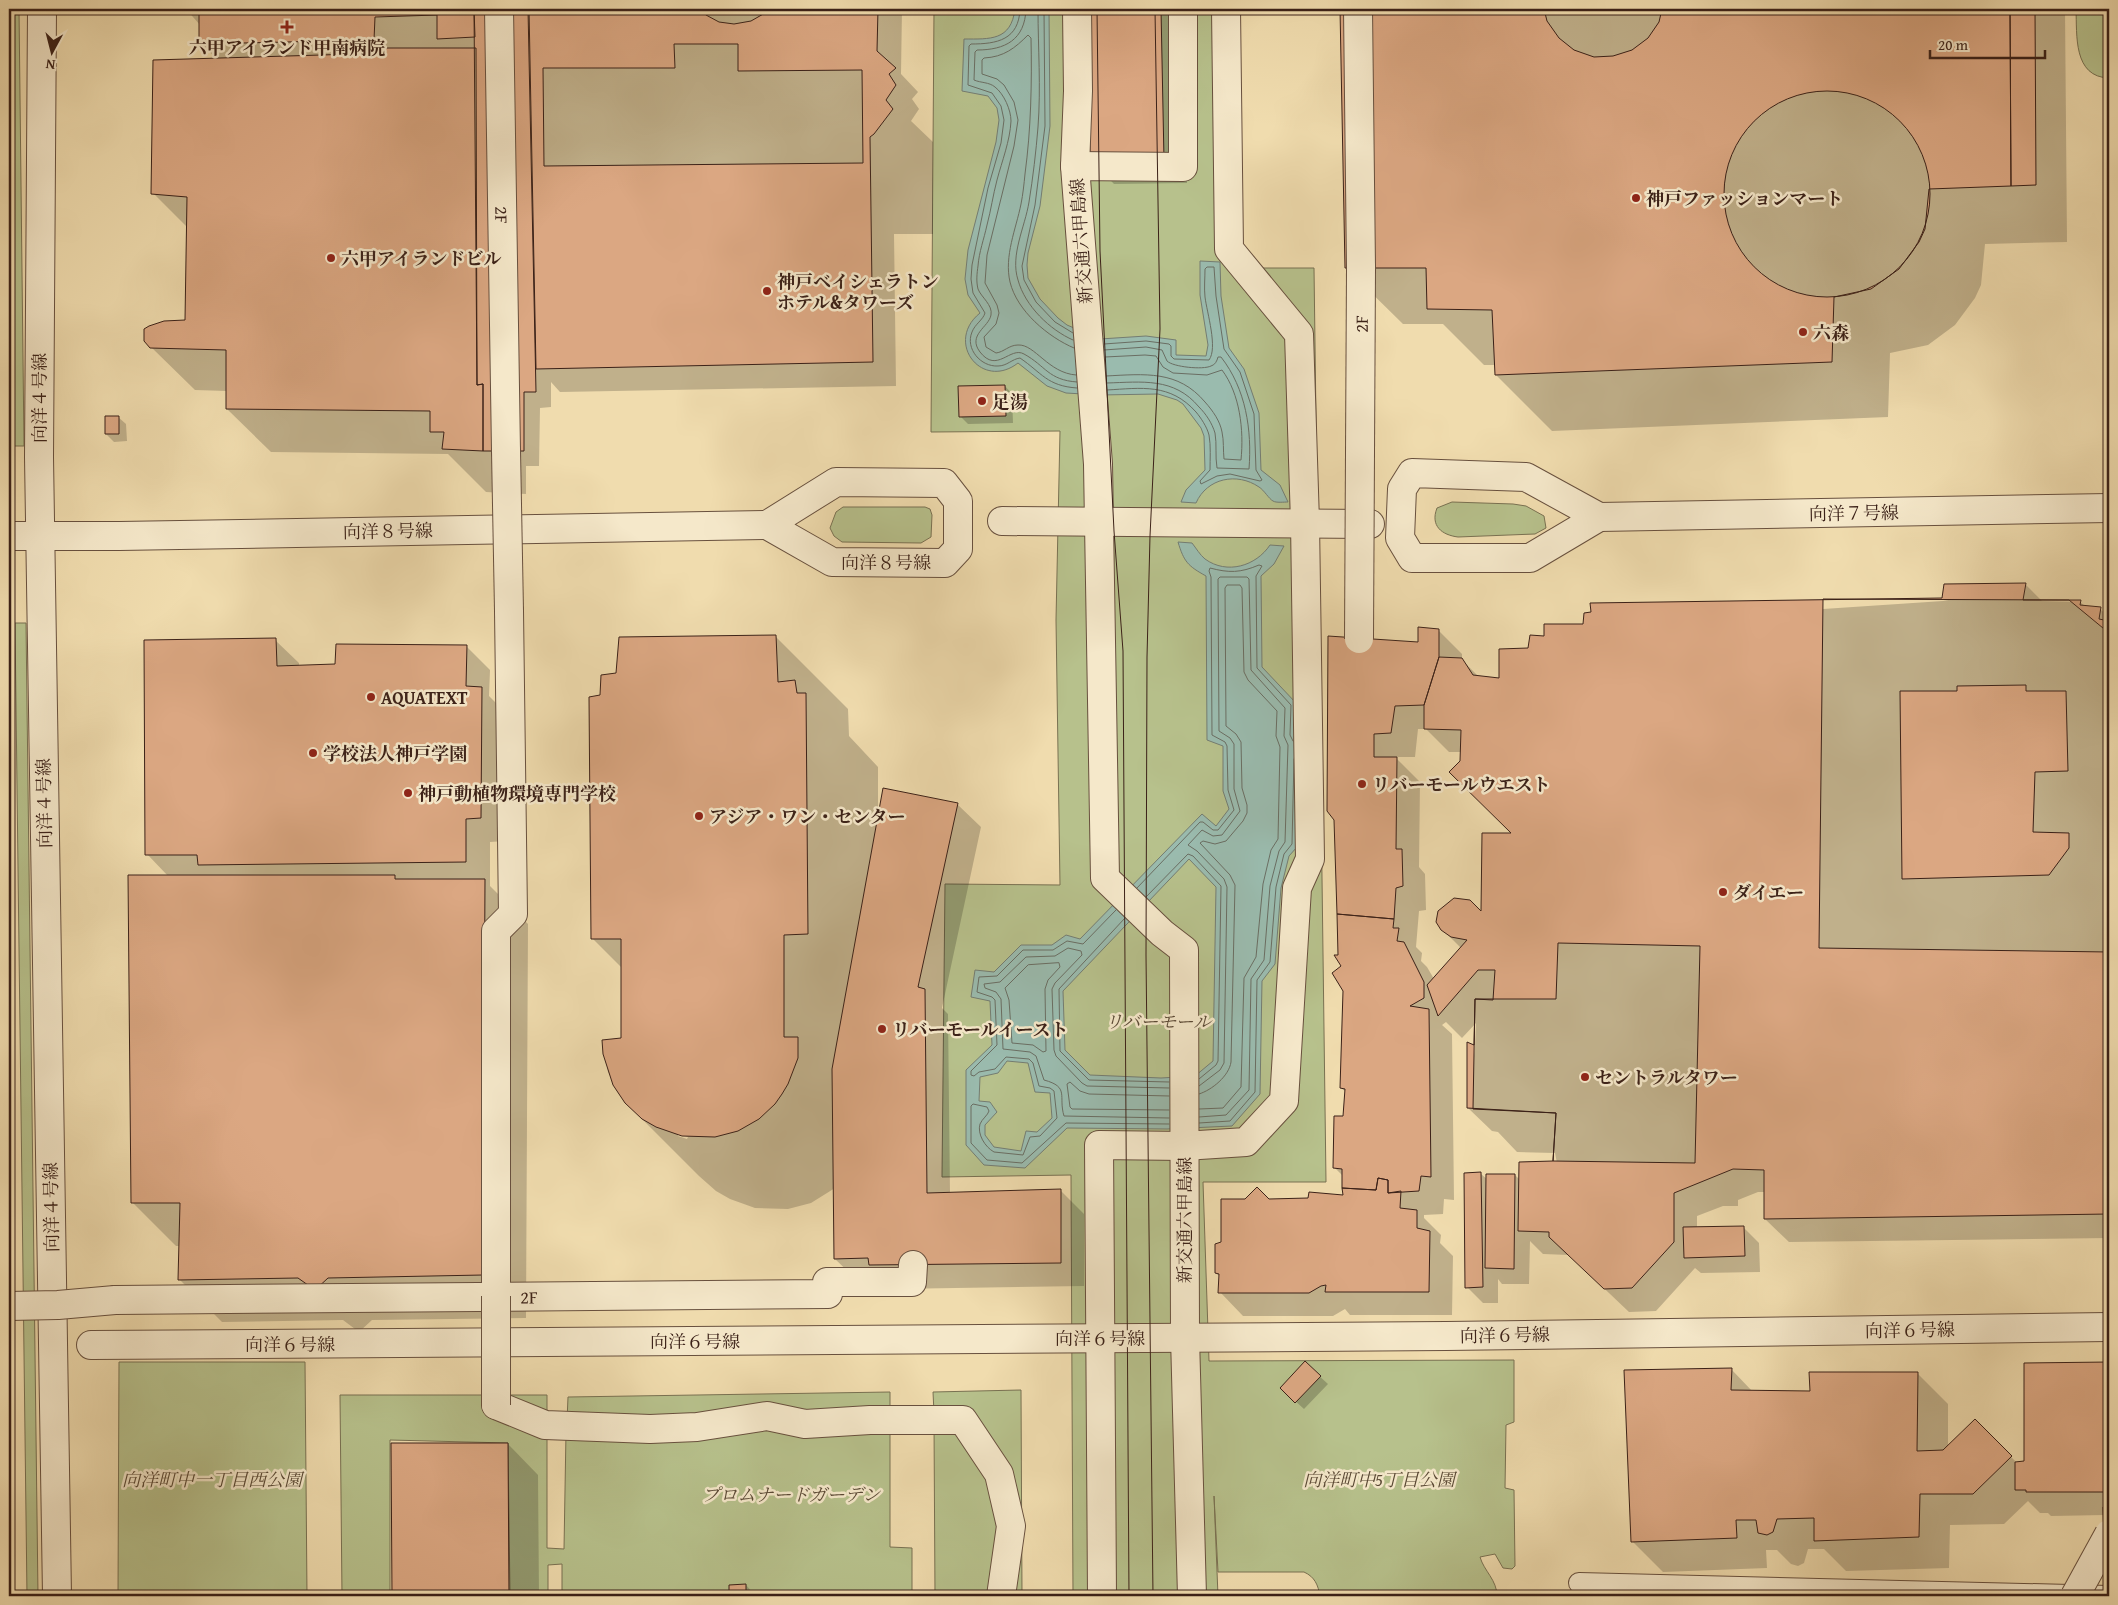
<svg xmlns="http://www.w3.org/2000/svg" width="2118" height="1605" viewBox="0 0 2118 1605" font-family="'Gentium Book Plus','Noto Serif JP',serif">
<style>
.green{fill:#b7c18c;stroke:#797152;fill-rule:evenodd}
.water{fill:#9abbae;stroke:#747d72;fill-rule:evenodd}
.shadow{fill:#0003;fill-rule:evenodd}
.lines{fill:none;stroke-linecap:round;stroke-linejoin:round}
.shore{stroke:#6a6e63;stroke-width:1}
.building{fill:#dba782;stroke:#3b2118;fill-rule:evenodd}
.service-casing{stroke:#68503e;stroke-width:22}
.pedestrian-casing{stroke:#68503e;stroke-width:30}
.minor-casing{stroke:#68503e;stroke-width:30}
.tertiary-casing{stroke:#68503e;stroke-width:30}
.service{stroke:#f5e8ca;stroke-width:20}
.pedestrian{stroke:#f5e8ca;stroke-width:28}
.minor{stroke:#f5e8ca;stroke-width:28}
.tertiary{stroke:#f5e8ca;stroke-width:28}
.tram{stroke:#3b2118;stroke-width:1}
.pedestrian-bridge-casing{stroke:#68503e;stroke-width:30;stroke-linecap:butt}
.pedestrian-bridge{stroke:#f5e8ca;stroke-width:28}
.poi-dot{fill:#8f2418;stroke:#f5e8ca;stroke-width:2}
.labels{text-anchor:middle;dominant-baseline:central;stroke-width:5;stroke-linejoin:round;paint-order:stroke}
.poi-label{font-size:18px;font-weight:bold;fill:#3b2118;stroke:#f5e8ca;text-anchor:start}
.street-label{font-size:18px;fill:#3b2118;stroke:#f5e8ca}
.park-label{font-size:18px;font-style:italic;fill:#5a4935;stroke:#f5e8ca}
</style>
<rect width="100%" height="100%" fill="#f0dcae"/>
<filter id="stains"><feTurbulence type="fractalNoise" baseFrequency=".004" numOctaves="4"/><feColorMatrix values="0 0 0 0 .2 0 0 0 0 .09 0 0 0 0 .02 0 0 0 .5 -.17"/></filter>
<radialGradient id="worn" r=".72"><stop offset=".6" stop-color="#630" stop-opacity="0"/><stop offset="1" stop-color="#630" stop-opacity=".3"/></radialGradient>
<path class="green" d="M9,9H19L24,446H11Z
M934,9H1236L1239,268H1314L1326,1182H1203L1209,1361L1514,1360V1422L1506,1425L1505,1488L1514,1490L1515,1566L1512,1569L1503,1568L1495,1554L1480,1557C1484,1571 1497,1580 1497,1596H1320C1318,1585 1315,1577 1304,1572H1218L1214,1496L1218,1596H1073L1071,1175L942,1177L945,884L1060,885L1056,620L1060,431L931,432Z
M2076,9H2109V78C2073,77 2077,35 2076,9Z
M1452,502L1513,504L1526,506L1544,516L1546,528L1535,534L1458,537C1442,535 1430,526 1437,508Z
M843,507H925L930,509L932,515L931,537L921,543L842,542L834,536L830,528L836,512Z
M15,623H26L38,1596H27Z
M119,1362H305L307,1596H118Z
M1021,1390L1022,1596H935L934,1422H890V1547L912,1548V1594L562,1591V1564L548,1565V1596H510L508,1443L390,1440V1596H342L340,1395H547V1420L567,1421L568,1397L890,1392V1414L934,1413L933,1392ZM547,1431L566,1432L564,1549L547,1548Z"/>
<path class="water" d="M1015,9H1049L1050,126L1040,206L1028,253L1027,265L1028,278L1040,299L1058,318L1067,325L1100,339L1146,336L1176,340V355L1206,356L1208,345L1200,295V261L1220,262L1221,296L1229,348L1244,369L1259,413L1261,470L1280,485L1288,502C1284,502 1276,503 1273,501C1269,499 1264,490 1259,487C1237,472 1207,478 1196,503L1181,502L1186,490L1205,470L1204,436L1201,428L1183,404L1177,400L1158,394L1100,395L1066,393L1047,386L1018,363C982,391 944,342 980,313L968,295L965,279L968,250L996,142L999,120L997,108L988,96L962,91L964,39C990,39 1011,41 1015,9Z
M1178,542L1192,543C1196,548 1200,555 1205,559C1227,575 1256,566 1270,545L1284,546L1274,564L1261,576L1262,667L1296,703L1297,847L1289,856L1281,888L1275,964L1262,981L1260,1094L1232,1126L1167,1129L1067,1128L1025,1168L984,1165L966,1145V1070L992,1045L990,1001L971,997L975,970L994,972L1021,945H1052L1066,935L1080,939L1202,814L1216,826L1229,809L1223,791V746L1207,740L1206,576C1188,566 1184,562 1178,542ZM1189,859L1216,887L1213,1061L1195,1076L1161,1078L1090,1075L1065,1050L1063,991ZM1007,1061L1028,1063L1035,1092L1050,1093L1052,1118L1037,1132L1026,1131L1021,1151L994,1147L985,1135V1125L997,1112L990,1102L979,1101L980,1077L998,1073Z"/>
<path class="shadow" d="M186,9H902L901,74L918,92L912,99L919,109L911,121L933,142V234H894L896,386L560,392L551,382V407L540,408L539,466H526V494L486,492L448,454L271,452L227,409V391L195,390L151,347L186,321L188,228L153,193L217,59L200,43V25Z
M1090,9H1184L1187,183L1114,184L1091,160Z
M1342,9H2065L2067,242L1985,244L1981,285L1975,298L1955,325L1928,345L1890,353L1888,417L1552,431L1496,375V365H1484L1443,324H1403L1346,268Z
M1005,386L1012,394L1013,423L968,424L960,416Z
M118,417L126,424L127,441L114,442L106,434Z
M2026,585L2042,601L2080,602L2086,607L2100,609L2109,617V1238L1789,1242L1765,1219V1192H1758L1738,1200V1206H1723L1697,1216V1228L1743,1227L1759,1243L1760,1272L1701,1273L1695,1268L1656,1311L1629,1312L1569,1255L1543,1254L1530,1241L1529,1284H1502L1498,1279V1303H1483L1467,1287L1481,1174L1488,1180L1515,1175L1520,1180L1557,1163L1555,1153L1517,1152L1498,1132L1492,1131L1468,1108L1475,1047L1476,1023L1462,1038L1446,1022L1442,1025L1452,1034L1454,1200L1444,1199L1443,1214L1424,1215V1218L1441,1235L1440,1243L1453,1256L1452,1315H1350L1345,1309L1333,1316H1243L1220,1292V1277L1216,1273L1223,1243L1269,1200L1344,1197L1343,1176L1334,1167L1344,1117L1346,1092L1341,1088L1344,991L1343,967L1339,956L1336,819L1328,811L1419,643L1438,630L1462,654V660L1479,677L1500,679L1529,649L1545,637L1584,625L1943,601ZM1418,729H1426L1449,752H1462V762L1514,835L1482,913L1442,929L1461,948L1434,979L1427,967L1421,961L1422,953L1416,947L1419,911L1426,910L1425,874L1419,867L1420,782L1395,757H1415Z
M776,637L848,709L849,736L878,767V811L957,804L981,827L942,1008L948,1014L950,1193L1060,1190L1084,1214V1286L894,1289L859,1282L835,1259V1188L811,1203L788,1209L755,1208L730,1199L716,1191L699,1176L626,1103L608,1072L603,1041L622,1039V968L592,938L601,696L618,674ZM678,1133L688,1137L687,1139L678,1136Z
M275,640L299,663V666L337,665L466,646L490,670L489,696L505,712V841L490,842V886L528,924L526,1318L372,1320L359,1332L343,1320L222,1322L179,1279L180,1246H176L133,1203L168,876L147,854Z
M1305,1363L1328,1384L1304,1409L1281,1388Z
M2109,1363V1541L2105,1515L2051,1516L2048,1513H2040L2028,1501L2004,1524L1950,1525L1949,1568L1846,1571L1824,1549H1808L1804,1563L1798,1566L1791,1564L1777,1550H1766L1767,1568L1663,1572L1632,1541L1731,1369L1753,1392H1811L1917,1373L1948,1404V1448L1975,1420L2017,1463H2026L2025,1364Z
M393,1444H508L538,1475L539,1596H393Z
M746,1585L753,1593V1596H730V1586Z"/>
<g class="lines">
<path class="shore" d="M1020,9C1019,40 997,44 971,44L969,46L968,85L992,93L1001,106L1004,120L1001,143L988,188L972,265L971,279L973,293L985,313C983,320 975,324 972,332C965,349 981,367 998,366C1007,366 1012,359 1020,358C1042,373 1047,386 1077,388
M1026,9C1025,40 1005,50 977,50L975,52L974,80C981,83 989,82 995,87C1004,94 1011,110 1011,121C1010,141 1002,161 997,180C993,195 991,210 987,225C984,239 979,252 978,266C977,273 976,281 978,289C981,297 993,305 991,315C989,327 967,335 980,352C997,374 1010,346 1024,354C1046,366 1048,380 1077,382
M1038,9C1038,48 1041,87 1038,127C1036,152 1033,177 1029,202C1025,227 1010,255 1018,280C1025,306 1050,330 1073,340
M1044,9L1045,126L1035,205L1022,266L1024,280L1036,302L1055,322L1073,333
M1104,344L1146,341L1169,344L1171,346V356L1174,359L1209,360C1218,348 1207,313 1205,297C1204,288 1205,278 1205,269L1207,267H1214L1216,296L1224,349L1240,372L1254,414L1256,470L1262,480L1260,481L1230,474L1217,476L1201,484L1200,481L1210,470C1210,459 1211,446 1209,435C1207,427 1201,418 1196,412C1170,383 1142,388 1107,390
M1074,348C1048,337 1017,311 1010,282C1004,256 1016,229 1021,204C1023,194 1024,184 1025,174C1031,129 1032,83 1031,38L1028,35C1015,48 1004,57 984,58L982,60V74L997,79L1004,85L1014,102L1018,120L1014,146L987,255L985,283L997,305L999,313L996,324L984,337L986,347L996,353C1004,352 1009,345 1018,345C1035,344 1048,373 1076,375
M1104,350L1146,347L1162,350L1167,361C1173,367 1203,370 1211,366C1215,365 1217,361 1218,357H1221C1246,389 1252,430 1249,469L1217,468C1215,456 1217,444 1215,433C1212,423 1206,414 1199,407C1174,377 1142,382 1107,383
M1105,357L1145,355L1156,356L1163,367L1173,373L1207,375L1222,370C1240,394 1244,430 1241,460L1224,459C1223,450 1224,441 1222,432C1220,421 1213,411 1205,402C1178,370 1145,374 1106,376
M1137,888L1200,822H1203L1213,830H1218L1234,810L1228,790L1227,746L1225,742L1212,735L1211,577L1209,571L1210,568C1229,573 1240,573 1259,565L1262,566L1256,576L1257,668L1291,705L1290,735L1293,741
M1146,897L1188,854L1193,856L1221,886L1218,1061L1216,1065L1199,1079
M1116,910L1083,944L1067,941L1053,950H1023L997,976L979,977L977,992L992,997L995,1000L997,1045L971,1071V1075L974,1076L979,1072L995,1069L1006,1057L1029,1059L1033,1063L1039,1086L1050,1088L1054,1091L1057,1118L1040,1136L1030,1137L1023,1155L994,1152C985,1147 977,1134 980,1124C982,1119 988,1115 989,1111L987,1107L973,1104L971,1106V1143L987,1160L1022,1163L1066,1123L1169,1124
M1125,918L1059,989L1060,1051L1089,1080L1169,1082
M1059,963L1060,967L1048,980L1045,989L1046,1051L1043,1052L1033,1045L1012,1043L1009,1000L1005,988L1028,965Z
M1199,1086L1220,1070L1224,1063L1227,887L1224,879L1197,851L1188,845L1202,830L1213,836L1222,835L1240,811L1234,789V744L1230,738L1219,731L1218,579L1220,577H1247L1249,579L1251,670L1285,708L1284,736L1288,745L1285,842L1279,851L1270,886L1264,960L1251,979L1249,1090L1226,1115L1199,1117
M1169,1088L1087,1086L1082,1083L1056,1056L1054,1050L1052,989L1055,983L1082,955L1081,951L1068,948L1055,956L1026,957L1000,982L984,984L985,988L996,992L1001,999L1003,1049L1030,1052L1036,1056L1044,1080C1070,1087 1058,1096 1064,1116L1169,1118
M1199,1094C1212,1090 1229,1076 1231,1062L1235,885L1230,875L1200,843L1203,841L1215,844L1226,841L1243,821L1247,813V805L1242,788L1241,742L1236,734L1226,726L1225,588L1227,585H1240L1242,588L1244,672L1248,680L1277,711L1276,736L1280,747L1278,839L1271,850L1263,884L1256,957L1244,978L1241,1087L1223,1108L1199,1109
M1169,1096L1089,1094L1080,1091L1070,1082L1067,1084L1070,1107L1072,1109L1169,1110
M1199,1123L1230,1121L1255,1092L1257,980L1270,962L1276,887L1284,854L1292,844L1294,759"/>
</g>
<path class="building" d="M185,9H474L475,37L437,39V15L375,17L374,40L199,44V10L185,11Z
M474,9H528L536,392H524V451H483V384L477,385Z
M477,9H522L505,16L491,15Z
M529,9H878L877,51L896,68L889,74L896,85L886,100L893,109L874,134L870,137L873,362L536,369Z
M699,9H768L765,13L751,21L734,24L719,22L706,15Z
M1089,9H1161L1164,160L1090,161Z
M1340,9H2010L2011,186L1929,189L1925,229L1919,242L1899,269L1871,289L1834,297L1832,362L1495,375L1492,310L1427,309L1426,268H1345Z
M1544,9H1662L1659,22L1648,38L1632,50L1613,56L1594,57L1574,50L1559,38L1547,21Z
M2010,9H2035L2036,185L2011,186Z
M674,44H738V71L862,70L863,163L544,166L543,68H675Z
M355,48H476L477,385L483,384V451L442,449L444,432H430V411L226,409V350L150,348L144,341V329L149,326L164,321L185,320L187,197L151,194L153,60L355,54Z
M1724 194a103 103 0 1 1 206 0a103 103 0 1 1-206 0Z
M1005,385L1006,416L959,417L958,386Z
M105,416H119V434H105Z
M2026,583L2023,600H2081L2080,605L2101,607L2099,619L2109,621V1214L1764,1219V1170L1733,1169L1674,1193V1242L1632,1288L1604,1289L1549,1237V1232L1518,1231L1519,1162L1553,1161L1556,1113L1467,1108V1042L1474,1045L1475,999L1493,1000L1495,970H1478L1438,1016L1427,985L1467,940L1451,937L1441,930L1436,922L1438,911L1454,898L1470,900L1481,911L1482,833H1511L1449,772L1460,761L1461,730L1424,729V705L1439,657L1462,658L1473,675L1499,678V649L1528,648L1530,635L1544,636V624H1583L1584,613L1591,612L1590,603L1942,598L1944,584Z
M1823,599L2069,600L2109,633V952L1819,948ZM2026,685V691H2066L2068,771L2035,772L2033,832L2069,833V848L2049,875L1902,879L1900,691H1957V686Z
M1418,627L1439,629V657L1424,705L1395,706L1391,733L1374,734V757H1397L1396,849H1402L1403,886L1396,888L1394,919L1337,914L1334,820L1327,811L1328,636L1418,642Z
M776,635L778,682L795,680L797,693H806L808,934L784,935V1037H798V1058L788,1084L782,1094L775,1104L759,1119L738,1131L715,1137L682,1136L656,1127L642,1119L625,1103L613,1085L603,1054L602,1040L621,1038V939H591L589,697L600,695L601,675L616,673L619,637Z
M276,638L277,666L335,664L336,644L467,645L466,686L482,687L481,818L466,819V862L198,865L197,855H145L144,640Z
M883,788L958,803L918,987L925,989L927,1193L1061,1189V1263L869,1265L868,1258L834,1259L832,1069Z
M128,875H395V879H485L483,1275L328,1278L315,1290L298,1278L178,1280L180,1203H131Z
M1337,914L1394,919L1393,928H1399L1397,941L1404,942L1424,982V998L1410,1006L1429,1009L1431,1177L1421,1176L1419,1191L1388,1193V1180L1378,1178L1376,1190L1342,1188V1169L1333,1168L1334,1116H1343L1345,1089L1340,1088L1343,991L1332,973L1341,966L1334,955H1338Z
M1558,943L1700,946L1695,1163L1553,1161L1556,1113L1473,1109L1475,999H1556Z
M1481,1172L1483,1287L1465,1288L1464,1173Z
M1486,1174H1515L1514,1269L1485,1268Z
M1378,1178L1388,1180V1193L1401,1191L1400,1208L1417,1210V1228L1430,1231L1429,1292H1325L1326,1285L1321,1286L1309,1293H1218L1219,1274L1215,1273V1244L1221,1242V1199H1245L1257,1187L1269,1199L1308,1198L1309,1192L1343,1195L1342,1188L1376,1190Z
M1744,1226L1745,1256L1684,1258L1683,1227Z
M1305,1361L1321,1376L1295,1403L1280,1388Z
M2109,1362V1492H2026V1490H2015V1462L2024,1461V1363Z
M1732,1368L1731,1390L1810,1391L1809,1372H1918L1917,1451L1943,1450L1975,1419L2012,1456L1973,1494H1920L1919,1537L1814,1541V1518L1777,1519L1773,1532L1767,1535L1758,1533L1756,1520H1736L1737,1538L1631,1542L1624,1370Z
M391,1443H508L509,1596H392Z
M2109,1506V1537L2104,1538L2103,1507Z
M746,1584V1596H729V1585Z"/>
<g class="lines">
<defs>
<path id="service" d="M1579,1583L2109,1596"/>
<g id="pedestrian">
<path id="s1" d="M499,9L506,451"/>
<path d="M1183,9V167L1075,166L1098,464L1105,878L1162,933L1184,950L1185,1337L1192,1596"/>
<path d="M1358,9L1361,268"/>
<path d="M1075,166L1078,91L1077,9"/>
<path d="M1002,521L1370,524"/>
<path d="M496,1296V931L513,914L509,611"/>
<path id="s2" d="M115,1300L828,1294L827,1282H912L913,1265"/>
<path d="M91,1345L1446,1336L2109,1327"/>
<path d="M496,1405L545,1425L650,1429L697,1427L767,1416L805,1424L870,1420H963L999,1474L1011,1526L1001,1596"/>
<path d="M1102,1596L1099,1145L1184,1146L1246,1142L1284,1101L1297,888L1310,859L1305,522L1299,334L1229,249L1226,9"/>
</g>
<path id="minor" d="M1412,473L1526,477L1599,517L1530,558H1412L1400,538L1402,489Z
M836,482L944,483L958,501V549L945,563L832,562L767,525Z"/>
<path id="tertiary" d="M42,9L39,457L57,1596
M1599,517L2109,508
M9,536H119L767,525"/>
</defs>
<use href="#service" class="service-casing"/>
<use href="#pedestrian" class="pedestrian-casing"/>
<use href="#minor" class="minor-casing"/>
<use href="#tertiary" class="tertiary-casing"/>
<use href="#service" class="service"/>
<use href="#pedestrian" class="pedestrian"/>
<use href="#minor" class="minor"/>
<use href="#tertiary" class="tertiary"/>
<path class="tram" d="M1097,9L1100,251L1114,531L1123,651L1129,1596
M1153,1596L1146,955L1147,657L1150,536L1160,329L1155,9"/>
<defs>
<g id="pedestrian-bridge">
<path d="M506,451L509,611"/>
<path id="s3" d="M1359,639L1361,268"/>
<path d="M9,1306L58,1305L115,1300"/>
<path d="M496,1405V1296"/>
<path d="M2075,1596L2109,1534"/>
</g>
</defs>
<use href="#pedestrian-bridge" class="pedestrian-bridge-casing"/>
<use href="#pedestrian-bridge" class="pedestrian-bridge"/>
</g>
<g class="poi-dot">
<path d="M284.5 19.5h5v5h5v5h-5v5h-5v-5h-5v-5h5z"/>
<circle cx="1636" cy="198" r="5"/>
<circle cx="331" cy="258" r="5"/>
<circle cx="767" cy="291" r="5"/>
<circle cx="1803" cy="332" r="5"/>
<circle cx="982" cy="401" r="5"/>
<circle cx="371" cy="697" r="5"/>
<circle cx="313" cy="753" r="5"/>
<circle cx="1362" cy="784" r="5"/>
<circle cx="408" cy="793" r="5"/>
<circle cx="699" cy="816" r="5"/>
<circle cx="1723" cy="892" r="5"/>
<circle cx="882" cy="1029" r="5"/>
<circle cx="1585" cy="1077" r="5"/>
</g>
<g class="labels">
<g class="poi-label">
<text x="287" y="47" text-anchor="middle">六甲アイランド甲南病院</text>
<text x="1646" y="198">神戸ファッションマート</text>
<text x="341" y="258">六甲アイランドビル</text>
<text x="777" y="281">神戸ベイシェラトン<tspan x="777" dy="21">ホテル&amp;タワーズ</tspan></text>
<text x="1813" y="332">六森</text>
<text x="992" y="401">足湯</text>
<text x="381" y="697">AQUATEXT</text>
<text x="323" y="753">学校法人神戸学園</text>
<text x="1372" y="784">リバーモールウエスト</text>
<text x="418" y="793">神戸動植物環境専門学校</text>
<text x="709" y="816">アジア・ワン・センター</text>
<text x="1733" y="892">ダイエー</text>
<text x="892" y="1029">リバーモールイースト</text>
<text x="1595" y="1077">セントラルタワー</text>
</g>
<g class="street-label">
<text stroke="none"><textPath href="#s1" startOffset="206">2F</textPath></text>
<text transform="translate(1081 241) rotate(-94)">新交通六甲島線</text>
<text stroke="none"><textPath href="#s3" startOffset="315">2F</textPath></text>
<text transform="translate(39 398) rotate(-90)">向洋４号線</text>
<text transform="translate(1854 513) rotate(-1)">向洋７号線</text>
<text transform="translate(388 531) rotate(-1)">向洋８号線</text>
<text x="886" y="562">向洋８号線</text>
<text transform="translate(44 803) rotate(-91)">向洋４号線</text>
<text transform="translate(51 1207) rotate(-91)">向洋４号線</text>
<text transform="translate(1184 1220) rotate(-90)">新交通六甲島線</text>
<text stroke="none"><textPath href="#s2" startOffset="414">2F</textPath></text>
<text transform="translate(1910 1330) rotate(-1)">向洋６号線</text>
<text transform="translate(1505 1335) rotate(-1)">向洋６号線</text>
<text x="1100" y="1338">向洋６号線</text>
<text x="695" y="1341">向洋６号線</text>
<text x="290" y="1344">向洋６号線</text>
</g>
<g class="park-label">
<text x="1158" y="1021">リバーモール</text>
<text x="212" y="1479">向洋町中一丁目西公園</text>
<text x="1379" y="1479">向洋町中5丁目公園</text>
<text x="791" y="1494">プロムナードガーデン</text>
</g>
</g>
<rect width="2118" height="1605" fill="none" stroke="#f0dcae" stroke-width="30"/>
<rect x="10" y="10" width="2098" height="1585" fill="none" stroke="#3b2118" stroke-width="2.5"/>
<rect x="15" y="15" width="2088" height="1575" fill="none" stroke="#3b2118"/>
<g transform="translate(52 52) rotate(187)" stroke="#f5e8ca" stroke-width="4" paint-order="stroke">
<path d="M0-4L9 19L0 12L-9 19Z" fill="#3b2118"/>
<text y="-8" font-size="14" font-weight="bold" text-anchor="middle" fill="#3b2118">N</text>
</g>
<path d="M1930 50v8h115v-8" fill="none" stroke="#3b2118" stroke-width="2.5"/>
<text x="1938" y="50" font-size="15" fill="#3b2118" stroke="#f5e8ca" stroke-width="4" paint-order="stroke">20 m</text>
<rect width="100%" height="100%" filter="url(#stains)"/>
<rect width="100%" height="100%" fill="url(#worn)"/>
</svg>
